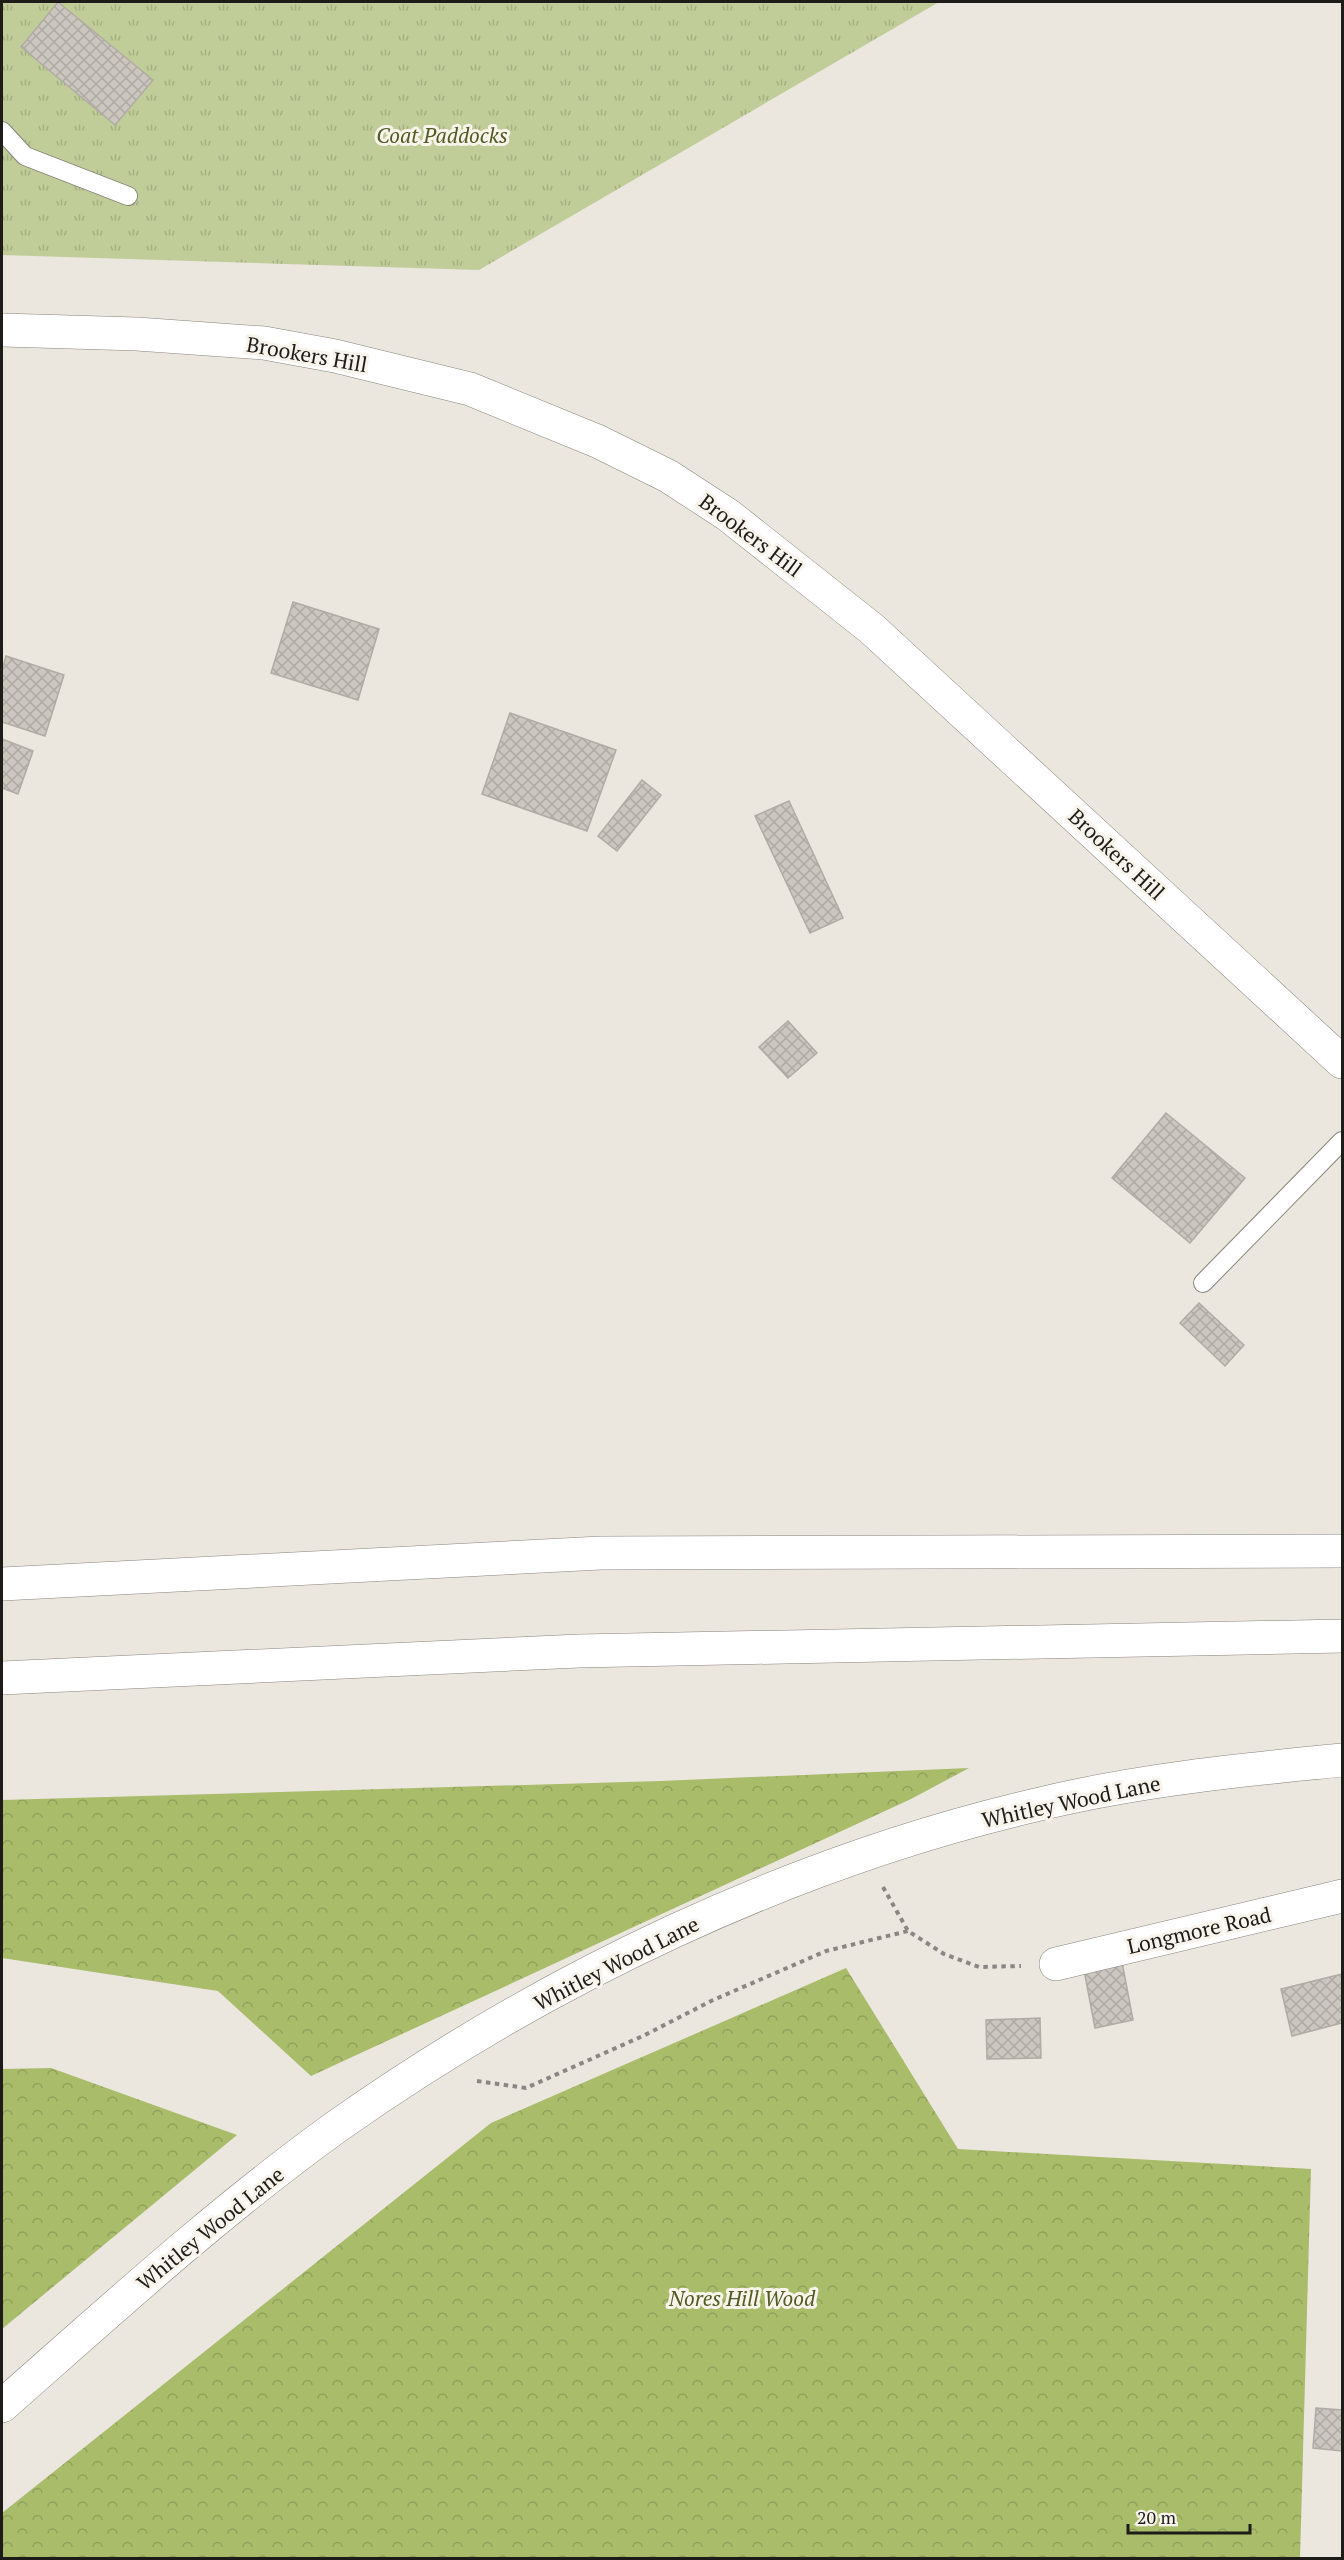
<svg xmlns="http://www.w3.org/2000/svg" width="1344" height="2560" viewBox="0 0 1344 2560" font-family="'PT Serif',serif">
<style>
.grass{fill:url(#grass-tufts)}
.forest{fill:url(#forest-crowns)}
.building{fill:url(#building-cross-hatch);stroke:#b0aca4;stroke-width:1.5}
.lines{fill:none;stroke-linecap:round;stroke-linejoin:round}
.lane-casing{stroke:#88847d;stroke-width:20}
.street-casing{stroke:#88847d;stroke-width:34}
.secondary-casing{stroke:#88847d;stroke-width:34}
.highway-casing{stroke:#88847d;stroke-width:34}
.path{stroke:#8a8782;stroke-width:4;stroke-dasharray:4.5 4.5;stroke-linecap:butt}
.lane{stroke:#fff;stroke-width:18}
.street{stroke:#fff;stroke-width:33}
.secondary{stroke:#fff;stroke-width:33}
.highway{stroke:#fff;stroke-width:33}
.labels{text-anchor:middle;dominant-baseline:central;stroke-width:6;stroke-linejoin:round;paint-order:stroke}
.park-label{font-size:21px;font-style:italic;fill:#505c22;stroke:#f8f3eb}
.street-label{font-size:21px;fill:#1d1c19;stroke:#f8f3eb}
</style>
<defs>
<pattern id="grass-tufts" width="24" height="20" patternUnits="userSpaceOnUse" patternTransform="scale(1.5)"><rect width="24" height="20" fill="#c0cd98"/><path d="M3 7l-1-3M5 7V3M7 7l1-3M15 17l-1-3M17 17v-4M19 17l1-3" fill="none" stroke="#a5af82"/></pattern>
<pattern id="forest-crowns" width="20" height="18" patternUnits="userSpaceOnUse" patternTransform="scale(1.5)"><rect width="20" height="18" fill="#a9bc6a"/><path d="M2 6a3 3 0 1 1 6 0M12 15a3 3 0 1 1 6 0" fill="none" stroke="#91a15b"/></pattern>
<pattern id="building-cross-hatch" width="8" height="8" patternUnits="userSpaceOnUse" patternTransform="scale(1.5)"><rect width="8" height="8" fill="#cbc6be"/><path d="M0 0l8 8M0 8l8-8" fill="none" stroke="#aeaaa3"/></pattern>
</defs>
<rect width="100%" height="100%" fill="#ebe6de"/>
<path class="grass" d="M2,2H939L479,270L2,255Z"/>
<path class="forest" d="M969,1768L911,1799L311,2076L218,1991L2,1958V1800L660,1781Z
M846,1968L958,2149L1311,2169L1300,2558H2V2513L491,2123Z
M51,2068L237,2135L2,2329V2069Z"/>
<path class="building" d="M58,2L153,80L115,125L21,47Z
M293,602L379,629L358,700L271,673Z
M6,656L64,675L45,736L2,722V670Z
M510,713L616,750L587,831L482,794Z
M2,739L33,751L18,794L2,788Z
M642,780L661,795L617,851L598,836Z
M789,801L843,918L810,933L755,816Z
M788,1021L817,1053L788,1078L759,1047Z
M1166,1113L1245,1178L1190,1243L1112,1178Z
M1199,1303L1244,1345L1225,1366L1180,1323Z
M1122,1962L1133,2020L1095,2028L1084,1970Z
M1342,1974V2023L1292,2036L1281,1989Z
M1040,2018L1041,2058L987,2059L986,2020Z
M1316,2408L1342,2410V2451L1313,2448Z"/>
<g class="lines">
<defs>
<path id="lane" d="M2,131L25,156L128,196
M1203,1283L1342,1141"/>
<path id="street" d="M2,330L137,334L264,343L335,356L470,389L597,441L668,476L728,515L872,629L1342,1062
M1056,1964L1342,1896"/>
<path id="secondary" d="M2,2406C110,2311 218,2212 336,2127C545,1979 790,1862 1040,1804C1139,1780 1241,1770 1342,1760"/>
<path id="highway" d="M2,1584L601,1553L1342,1551
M2,1678L579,1651L1342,1636"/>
</defs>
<use href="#lane" class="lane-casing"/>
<use href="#street" class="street-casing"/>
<use href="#secondary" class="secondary-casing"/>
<use href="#highway" class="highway-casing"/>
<path class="path" d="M883,1887L908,1931L944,1954L979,1967L1021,1966
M477,2081L526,2088L645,2035L711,2001L826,1951L908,1931"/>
<use href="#lane" class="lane"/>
<use href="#street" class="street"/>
<use href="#secondary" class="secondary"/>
<use href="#highway" class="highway"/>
</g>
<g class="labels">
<g class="park-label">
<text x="442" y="135">Coat Paddocks</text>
<text x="742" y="2298">Nores Hill Wood</text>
</g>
<g class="street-label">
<text transform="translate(307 354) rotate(10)">Brookers Hill</text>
<text transform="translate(751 535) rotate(37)">Brookers Hill</text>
<text transform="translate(1117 854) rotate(43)">Brookers Hill</text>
<text transform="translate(1071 1801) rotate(-12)">Whitley Wood Lane</text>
<text transform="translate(1199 1930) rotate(-13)">Longmore Road</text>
<text transform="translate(616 1963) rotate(-27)">Whitley Wood Lane</text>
<text transform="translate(210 2228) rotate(-39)">Whitley Wood Lane</text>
</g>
</g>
<rect width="1344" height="2560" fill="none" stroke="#1d1c19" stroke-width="6"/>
<path d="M1128 2524v9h122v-9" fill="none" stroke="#1d1c19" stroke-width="3"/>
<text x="1137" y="2524" font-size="18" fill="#1d1c19" stroke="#f8f3eb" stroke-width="4.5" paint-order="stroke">20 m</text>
</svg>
